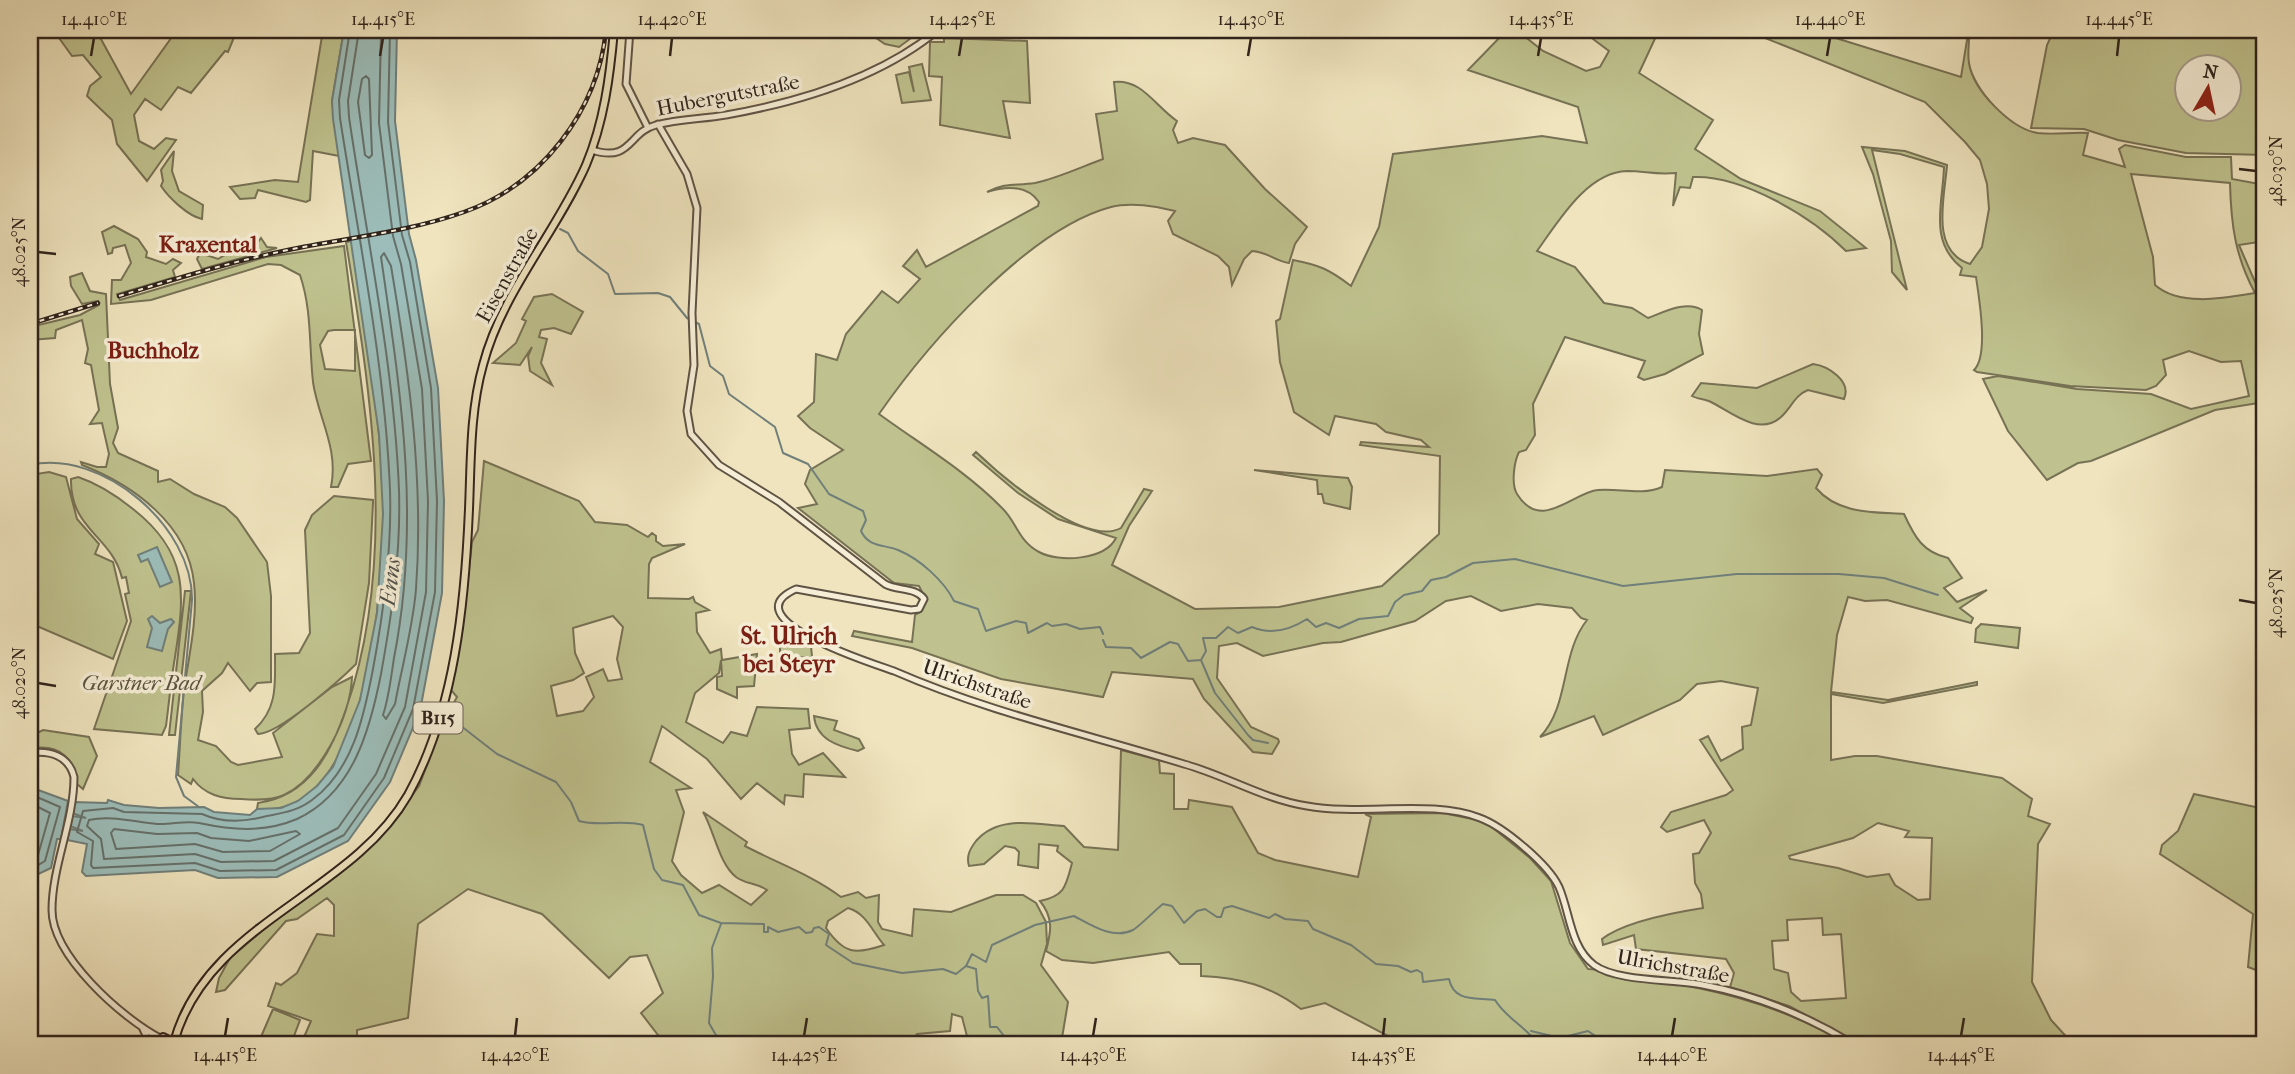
<svg xmlns="http://www.w3.org/2000/svg" width="2295" height="1074" viewBox="0 0 2295 1074" font-family="'IM FELL French Canon',serif">
<style>
.green{fill:#bfc28e;stroke:#777255;stroke-width:2;fill-rule:evenodd}
.water{fill:#9cbdb9;stroke:#707f7a;stroke-width:2}
.lines{fill:none;stroke-linecap:round;stroke-linejoin:round}
.shore{stroke:#66706a;stroke-width:2}
.stream{stroke:#707f7a;stroke-width:2}
.tertiary-casing{stroke:#5f5344;stroke-width:9}
.primary-casing{stroke:#2f231c;stroke-width:10}
.tertiary{stroke:#f5edd5;stroke-width:5}
.primary{stroke:#efe4be;stroke-width:6}
.rail-casing{stroke:#2f231c;stroke-width:4.5}
.rail{stroke:#f5edd5;stroke-width:2;stroke-dasharray:5;stroke-linecap:butt}
.ticks{fill:none;stroke:#2f231c;stroke-width:2.5}
.labels{text-anchor:middle;dominant-baseline:central;stroke-width:7;stroke-linejoin:round;paint-order:stroke}
.shield{fill:#f5edd5;stroke:#6a6054;stroke-width:2}
.shield-label{font-size:19px;font-weight:bold;fill:#2f231c}
.street-label{font-size:21px;fill:#2f231c;stroke:#f5edd5}
.park-label{font-size:21px;font-style:italic;fill:#5a533e;stroke:#f5edd5}
.neighbourhood-label{font-size:23px;font-weight:bold;fill:#7a1f14;stroke:#f5edd5}
.water-label{font-size:23px;font-style:italic;fill:#50514b;stroke:#f5edd5}
.quarter-label{font-size:24px;font-weight:bold;fill:#7a1f14;stroke:#f5edd5}
.neatline{fill:none;stroke:#2f231c;stroke-width:2.5}
.ticks-label{font-size:18px;text-anchor:middle;fill:#2f231c}
</style>
<rect width="100%" height="100%" fill="#efe4be"/>
<filter id="stains"><feTurbulence type="fractalNoise" baseFrequency=".00286" numOctaves="4"/><feColorMatrix values="0 0 0 0 .2 0 0 0 0 .09 0 0 0 0 .02 0 0 0 .5 -.17"/></filter>
<radialGradient id="worn" r=".72"><stop offset=".6" stop-color="#630" stop-opacity="0"/><stop offset="1" stop-color="#630" stop-opacity=".3"/></radialGradient>
<path class="green" d="M96,30L131,94L177,30H237L228,52L225,51L191,93L178,87L161,110L145,99L134,115L139,141L154,149L166,138L176,140L147,181L117,144L112,120L87,96L90,86L101,77L83,55L72,56L54,31Z
M323,30H344L332,101L339,156L313,151L310,200L306,202L258,190L255,198L240,199L230,187L275,180L298,182Z
M864,30H922L899,47L885,44Z
M1507,30L1524,36L1543,51L1586,71L1600,67L1609,51L1581,30H1659L1639,73L1713,120L1695,149L1741,179L1820,211L1866,248L1846,251C1812,217 1743,175 1693,177L1690,188L1680,187L1673,206L1676,173C1655,175 1645,171 1627,171C1587,172 1558,222 1537,251L1575,267L1604,303L1632,308L1648,318C1664,312 1687,300 1702,310L1699,334L1703,354L1665,374L1644,380L1638,377L1645,361L1565,337L1533,404L1535,435L1526,450L1519,452C1514,462 1511,484 1517,494C1541,533 1573,492 1598,490C1620,488 1641,496 1662,487L1665,470L1767,476L1817,469L1822,475L1816,488C1838,514 1873,512 1904,514C1915,538 1923,552 1948,558L1962,578L1944,588L1957,602L1987,590L1960,608L1973,618L1971,623L1887,600L1865,601L1848,597L1837,635L1831,692L1888,700L1977,682V685L1883,703L1831,694V760L1855,756H1877L2002,778L2032,799L2028,816L2050,824L2038,844L2032,982L2051,1020L2073,1044H1860L1789,1006L1730,987L1734,973L1726,959L1636,949L1634,935L1603,945L1602,939C1624,922 1671,913 1703,908L1701,894L1695,883L1693,854L1699,853L1711,833L1704,820L1667,832L1661,827L1671,812L1726,795L1733,790L1700,740L1708,736L1721,761L1743,749L1742,727L1751,725L1758,688L1721,681L1697,684L1680,700L1603,735L1594,716L1540,737C1570,706 1560,654 1587,620L1581,618L1572,608L1538,604L1501,611L1471,596L1446,601L1415,621L1341,642L1323,643L1263,656L1237,643L1219,646L1217,678L1251,727L1278,739L1279,742L1272,754L1253,752L1204,699L1193,679L1112,672L1103,697L1001,679L912,648L852,636L854,631L912,642L915,615L920,612L925,598L919,586L894,583L798,508L817,504L805,484L810,470L843,450L810,428L798,416L814,402L816,354L837,360L846,334L882,291L898,303L920,279L903,266L917,250L926,267L1038,206L1039,202C1027,185 1006,186 987,192C1007,182 1015,186 1035,183C1058,178 1081,167 1103,159L1096,114L1117,111L1114,82C1142,79 1154,105 1177,121L1173,130L1178,143L1193,138L1225,145L1265,189L1307,227L1295,244L1289,263C1275,261 1268,252 1252,251L1244,259L1232,285L1229,267L1218,256L1173,234L1168,221L1175,211C1157,206 1130,202 1111,207C1028,229 927,345 879,414C920,444 966,471 1002,508C1017,522 1018,541 1039,552C1059,563 1105,560 1116,538L1058,519L1018,493L973,455L976,452C1000,475 1085,548 1121,528L1144,489L1152,491L1129,526L1112,565L1195,609L1279,607L1382,586L1439,534L1440,456L1360,445L1361,442L1429,447L1421,440L1386,432L1376,424L1335,416L1329,435L1294,412L1280,362L1276,321L1280,319L1293,260C1319,265 1329,269 1351,286L1379,227L1393,154L1542,136L1587,143L1578,107L1468,70ZM1878,823L1909,831L1905,837L1932,838L1930,899L1918,900L1895,885L1889,874L1867,877L1838,868L1790,859L1789,856L1853,838ZM1822,918L1823,935L1841,934L1846,998L1801,1001L1791,992L1788,973L1774,969L1772,941L1788,940L1787,920Z
M1745,30H1801L1826,35L1961,77L1968,34L1966,30H1969C1970,41 1967,52 1969,63C1973,90 2011,129 2038,133C2055,135 2071,132 2088,133L2083,155L2125,167L2119,149L2125,145L2186,157H2231L2232,179L2265,185V241L2239,245L2265,305V402L2215,410L2091,461L2078,463L2047,480L2008,431L1983,379L1998,376L2077,389L2151,394L2191,409L2249,396L2241,361L2221,362L2189,351L2163,360L2166,375L2156,386L2146,390L2070,386L1977,372L1974,370C1989,356 1979,297 1976,277L1960,275L1962,268C1928,241 1943,204 1944,167L1900,154L1872,150L1907,290L1892,272L1891,241L1873,174L1862,147L1905,151L1947,165C1945,196 1929,251 1970,264L1982,247L1989,209L1987,184L1980,160L1965,142L1925,102ZM2131,174L2230,183C2231,224 2235,256 2255,293C2225,298 2180,307 2155,285L2153,257Z
M2054,30H2265V155L2186,153L2118,140L2084,129L2031,128L2047,45ZM2186,66H2228V108H2186Z
M944,38L1027,41L1030,103L1003,101L1010,138L940,125L942,77L929,76L930,42H944Z
M922,64L931,100L902,103L896,75L909,72L914,92L909,67Z
M174,151L172,171L179,191L203,205L202,219C188,216 169,198 161,186L163,181L161,170Z
M114,226L138,239L147,252L146,257L166,264L173,259L181,263L173,270L175,277L117,294L120,300L266,257L344,246L371,461L348,464L338,487H331C339,448 318,418 313,382C309,346 312,310 300,275L281,265L268,264L151,300L111,304L112,280H121L131,263L125,245L113,248L112,253L108,254L102,232ZM334,330H355V371L325,369L320,345L328,331Z
M261,238L267,247L277,248L202,269L197,259L203,247L206,255L218,259L235,249H253Z
M352,241C364,323 379,406 383,489C386,564 373,823 257,809L258,803C309,796 331,753 346,709C398,559 371,394 346,242Z
M82,273L90,291L106,294L110,384L118,428L113,443L118,453L158,471V482L170,479L194,494L225,507L237,518L267,562L271,596V682L257,683L250,691L228,663L222,673L202,691L203,712L198,740L216,746L231,762L238,765L282,757L273,733L332,687L352,677C351,716 320,778 284,795C271,801 254,800 241,799C222,799 205,795 193,779L191,784L178,775C180,746 181,718 184,689C189,656 198,617 194,583C188,524 133,485 82,465L81,462L97,467H106L109,454L102,423L90,424L99,410L91,365L85,363L88,349L82,320L56,330L55,338L30,340V327L80,315L99,305L98,301L82,304L71,286L70,277Z
M552,294L583,312L571,334L554,328L541,330L539,337L547,339L541,363L552,385L530,371L528,356L532,347L520,365L493,363L516,343L526,321L522,319L534,297Z
M1813,364C1828,366 1852,381 1844,399L1808,390C1795,395 1791,408 1781,417C1759,437 1731,412 1711,402C1705,399 1697,399 1692,396L1701,383L1757,388Z
M484,461L579,501L595,522L627,525L648,537L652,533L656,536V541L663,546L685,544L652,558L649,564L648,598L689,599L693,597L695,602L709,610L696,613L697,632L710,653L721,649L722,660L757,654L754,686L737,687V698L717,689V677L722,676L721,660L719,673L695,693L686,722L723,743L731,732L747,736L757,707L808,709L810,728L789,730L792,754L799,765L823,753L845,777L804,774L803,797L785,795L784,804L757,783L741,799L707,759L662,726L650,762L691,788L676,790L684,812L672,861L681,875L702,893L719,885L751,905L767,890C757,883 745,884 736,877C719,864 714,830 703,812L747,842L745,846C777,863 812,875 841,897L858,892L866,898L879,895L878,922L882,929L912,936L914,909L951,912L996,895H1023L1036,903L1046,922L1047,944L1041,965L1068,1002L1061,1044H969L962,1017L952,1014L950,1031L917,1034L909,1044H670L658,1035L641,1013L663,993L647,955L630,957L609,978L542,914L468,889L418,924L408,1018L357,1030V1044H301L311,1021L268,1006L276,983L281,985L297,973L317,934L334,936V905L327,898L297,919L286,921L225,990L216,992L219,978L230,958L277,918L339,874L380,838L419,786L443,723L457,697L451,690L462,633L472,542L478,530ZM613,616L623,627L617,659L622,679L608,681L603,669L586,677L594,697L583,711L557,716L551,686L573,680L584,673L575,653L573,628ZM848,908C866,913 872,931 884,945C855,955 844,954 826,928L828,921Z
M1254,470L1348,478L1352,487L1350,509L1324,503L1322,494H1318L1317,480Z
M49,472L66,477L77,519L99,544L95,554L113,562L114,566L127,621L113,659L30,623V475Z
M78,477C99,484 117,496 133,509C189,553 185,593 175,657C171,680 169,703 166,726L162,735L94,729L131,621L125,594L129,593L126,577L122,578C112,536 70,530 71,479Z
M334,496L373,500V503L369,583L356,664C340,680 279,734 258,734L255,729C278,708 275,683 275,654L299,653L310,633L305,530L312,515Z
M185,591H191L175,735H169Z
M1981,624L2020,628L2018,648L1975,642L1976,629Z
M780,632L811,646L812,657L780,658Z
M814,716L837,721L834,730L859,739L864,748L858,751C837,746 816,739 814,716Z
M43,730L89,737L97,756L83,789L77,784C75,759 60,745 35,748L30,743L33,735Z
M1121,750L1159,760L1160,773L1174,774V809H1188L1189,800L1232,807L1258,853L1275,860L1358,877L1371,817L1365,814L1443,813L1482,821L1493,828L1530,858L1551,881L1570,943L1588,969C1600,969 1612,974 1624,976C1705,986 1777,1003 1848,1044H1398L1394,1039L1325,1003L1301,1009C1269,985 1241,978 1201,976V964H1180L1169,952L1093,963L1062,960L1046,951C1051,932 1054,918 1040,901C1065,896 1066,886 1072,863L1057,851L1058,846L1039,844L1038,868L1018,865L1019,852L1015,848L1005,846L984,864L969,866C966,856 970,849 976,841C998,815 1034,824 1064,826L1084,847L1118,850Z
M2194,794L2265,809L2264,973L2248,967L2253,914L2160,854L2162,845L2178,831Z
M273,1009L300,1020L291,1044L260,1039Z"/>
<path class="water" d="M344,30H397L395,121L409,234L416,260L438,388L444,501L442,593L420,711L390,782L348,841L277,877L218,878L195,870L86,876L82,872L87,844L67,840L69,829L83,831L70,826L72,816L86,818L72,813L74,802L107,803L108,800L124,805L159,808L204,807L214,812L250,815L257,809L281,808L298,801L317,786L333,767L360,700L377,613L383,514L379,434L333,119L332,101Z
M157,547L172,582L160,587L148,559L141,562L138,555Z
M152,616L160,623L171,619L174,622L168,629L162,651L147,647L152,628L148,619Z
M30,787L68,801L61,839H57L51,868L30,878Z"/>
<g class="lines">
<path class="shore" d="M350,30L339,100L340,118C359,241 385,366 390,490C392,551 384,610 373,669C364,716 353,770 312,800C296,812 281,813 263,817C243,822 222,823 202,814L124,812L113,808L83,811L77,832L93,841L91,865L93,868L195,863L220,871L276,870L344,835L384,778L413,709L435,592L437,501L431,388L410,262L402,235L388,122L390,30
M359,30L348,101L349,117C367,240 394,365 399,490C401,553 392,613 381,674C370,730 353,793 297,819C264,833 232,830 199,823C185,820 171,825 157,824C134,822 111,815 89,820L87,826L101,839L104,859L195,854L221,862L274,861L338,828L376,774L405,707L426,592L428,501L422,389L401,264L393,236L379,123L381,30
M366,76L369,79L372,155L369,158L365,155L358,102L362,79Z
M384,253L391,266C409,373 424,480 416,589C413,627 402,666 395,704L386,719L383,715C389,697 391,677 394,658C421,520 401,395 381,257Z
M30,794L60,807L45,861L30,870
M30,803L50,813L38,855L30,860
M114,829L157,834L197,833L211,838L249,841L296,831L300,834L270,851L223,852L195,844L116,849L111,833Z"/>
<path class="stream" d="M560,229L568,233L578,251L608,274L615,294L658,293L670,297L687,318L699,324L710,366L723,376L729,394L775,427L783,453L808,464L829,494L863,511L866,520L861,531C869,548 884,544 898,550C920,559 944,581 954,601L978,609L986,631L1016,621L1026,623L1028,633L1047,623L1052,626L1066,624L1080,629L1100,627L1103,634
M30,465C103,449 193,527 192,600L176,777L184,796L199,807
M1103,640L1106,647L1131,648L1141,658L1170,642L1178,644L1188,661L1201,660L1215,693L1248,735L1253,740L1268,743
M1201,660L1206,651L1203,638H1216L1228,627L1238,633L1252,627C1271,635 1290,630 1307,619L1316,627L1326,623L1339,628L1359,619L1388,616L1395,602L1404,595L1422,591L1431,580L1446,577L1473,563L1515,559L1623,586L1737,574H1839L1884,578L1938,595
M420,711L431,715
M448,720L461,726L497,754L556,782L571,802L579,821C601,827 621,819 643,825L654,869L662,880L683,885L699,915L721,923L764,924V932H768V927L778,932L799,927L806,933L812,932L814,928L819,927L829,934L826,945L853,963L902,973L943,969L956,974L966,966L972,954L986,962L992,945L1035,925L1074,916C1091,925 1113,940 1133,930C1141,925 1154,911 1163,904L1172,906L1184,923L1197,911L1205,909L1217,917H1221L1224,908L1232,906L1269,918L1275,914L1285,919L1308,921L1313,929L1351,945L1376,964L1398,966L1411,972L1417,970L1422,973L1423,982L1449,979C1454,1003 1477,997 1495,1000C1506,1018 1526,1027 1538,1044
M721,924L712,948L713,976L709,1023L721,1044
M966,966L976,969L978,991L982,998L988,996L990,1027H997L1004,1036L1003,1044
M1531,1031L1560,1038L1588,1031L1607,1044"/>
<defs>
<path id="tertiary" d="M630,30L626,84L648,128
M658,124L687,174L697,208L692,313L694,365L687,411L691,434L719,465L779,502L885,584C897,591 916,587 924,599L919,609L911,610L796,589C728,619 878,665 894,671C988,712 1087,734 1184,764C1227,776 1263,799 1307,806C1360,816 1433,799 1480,818C1504,827 1548,864 1559,887C1570,912 1570,947 1594,965C1617,982 1674,979 1703,985C1756,995 1807,1016 1853,1044
M592,150C632,163 628,132 656,125C679,119 703,119 726,115C799,102 880,78 938,30
M30,753C50,750 69,756 74,777C74,822 52,866 52,910C52,956 122,1018 160,1038
M143,1029L150,1044"/>
<path id="primary" d="M174,1042C207,922 350,896 408,795C455,710 465,603 469,509C471,461 470,411 483,365C502,292 556,233 586,165C604,122 610,76 614,30
M153,1044L163,1037L174,1043"/>
</defs>
<use href="#tertiary" class="tertiary-casing"/>
<use href="#primary" class="primary-casing"/>
<use href="#tertiary" class="tertiary"/>
<use href="#primary" class="primary"/>
<defs>
<path id="rail" d="M119,296C175,279 230,262 288,250C346,238 408,232 464,212C541,185 598,111 606,30
M30,324L98,303"/>
</defs>
<use href="#rail" class="rail-casing"/>
<use href="#rail" class="rail"/>
</g>
<path class="ticks" d="M91,56L94,38M380,56L383,38M670,56L672,38M959,56L962,38M1248,56L1251,38M1538,56L1541,38M1827,56L1830,38M2117,56L2119,38M2239,169L2256,171M38,252L56,254M2239,600L2256,603M38,683L56,686M225,1036L228,1018M515,1036L517,1018M804,1036L807,1018M1093,1036L1096,1018M1383,1036L1385,1018M1672,1036L1675,1018M1961,1036L1964,1018"/>
<g class="labels">
<rect class="shield" x="413.5" y="702.5" width="49" height="31" rx="5"/>
<g class="shield-label">
<text x="438" y="718">B115</text>
</g>
<g class="street-label">
<text transform="translate(728 95) rotate(-11)">Hubergutstraße</text>
<text transform="translate(507 275) rotate(-61)">Eisenstraße</text>
<text transform="translate(977 684) rotate(19)">Ulrichstraße</text>
<text transform="translate(1673 966) rotate(10)">Ulrichstraße</text>
</g>
<g class="park-label">
<text x="141" y="683">Garstner Bad</text>
</g>
<g class="neighbourhood-label">
<text x="208" y="244">Kraxental</text>
<text x="153" y="350">Buchholz</text>
</g>
<g class="water-label">
<text transform="translate(390 582) rotate(-83)">Enns</text>
</g>
<g class="quarter-label">
<text x="789" y="636">St. Ulrich<tspan x="789" dy="28">bei Steyr</tspan></text>
</g>
</g>
<rect width="2295" height="1074" fill="none" stroke="#efe4be" stroke-width="77"/>
<g transform="translate(2208 88) rotate(9)"><circle r="33" fill="#f5edd5" stroke="#a69c8b" stroke-width="2"/>
<path d="M0-5L12 26L0 18L-12 26Z" fill="#8f2418"/>
<text y="-10" font-size="19" font-weight="bold" text-anchor="middle" fill="#2f231c">N</text>
</g>
<rect x="38" y="38" width="2218" height="998" class="neatline"/>
<g class="ticks-label">
<text x="94" y="25">14.410°E</text>
<text x="383" y="25">14.415°E</text>
<text x="672" y="25">14.420°E</text>
<text x="962" y="25">14.425°E</text>
<text x="1251" y="25">14.430°E</text>
<text x="1541" y="25">14.435°E</text>
<text x="1830" y="25">14.440°E</text>
<text x="2119" y="25">14.445°E</text>
<text transform="translate(2276 171) rotate(-90)" y="6">48.030°N</text>
<text transform="translate(19 252) rotate(-90)" y="6">48.025°N</text>
<text transform="translate(2276 603) rotate(-90)" y="6">48.025°N</text>
<text transform="translate(19 683) rotate(-90)" y="6">48.020°N</text>
<text x="225" y="1061">14.415°E</text>
<text x="515" y="1061">14.420°E</text>
<text x="804" y="1061">14.425°E</text>
<text x="1093" y="1061">14.430°E</text>
<text x="1383" y="1061">14.435°E</text>
<text x="1672" y="1061">14.440°E</text>
<text x="1961" y="1061">14.445°E</text>
</g>
<rect width="100%" height="100%" filter="url(#stains)"/>
<rect width="100%" height="100%" fill="url(#worn)"/>
</svg>
